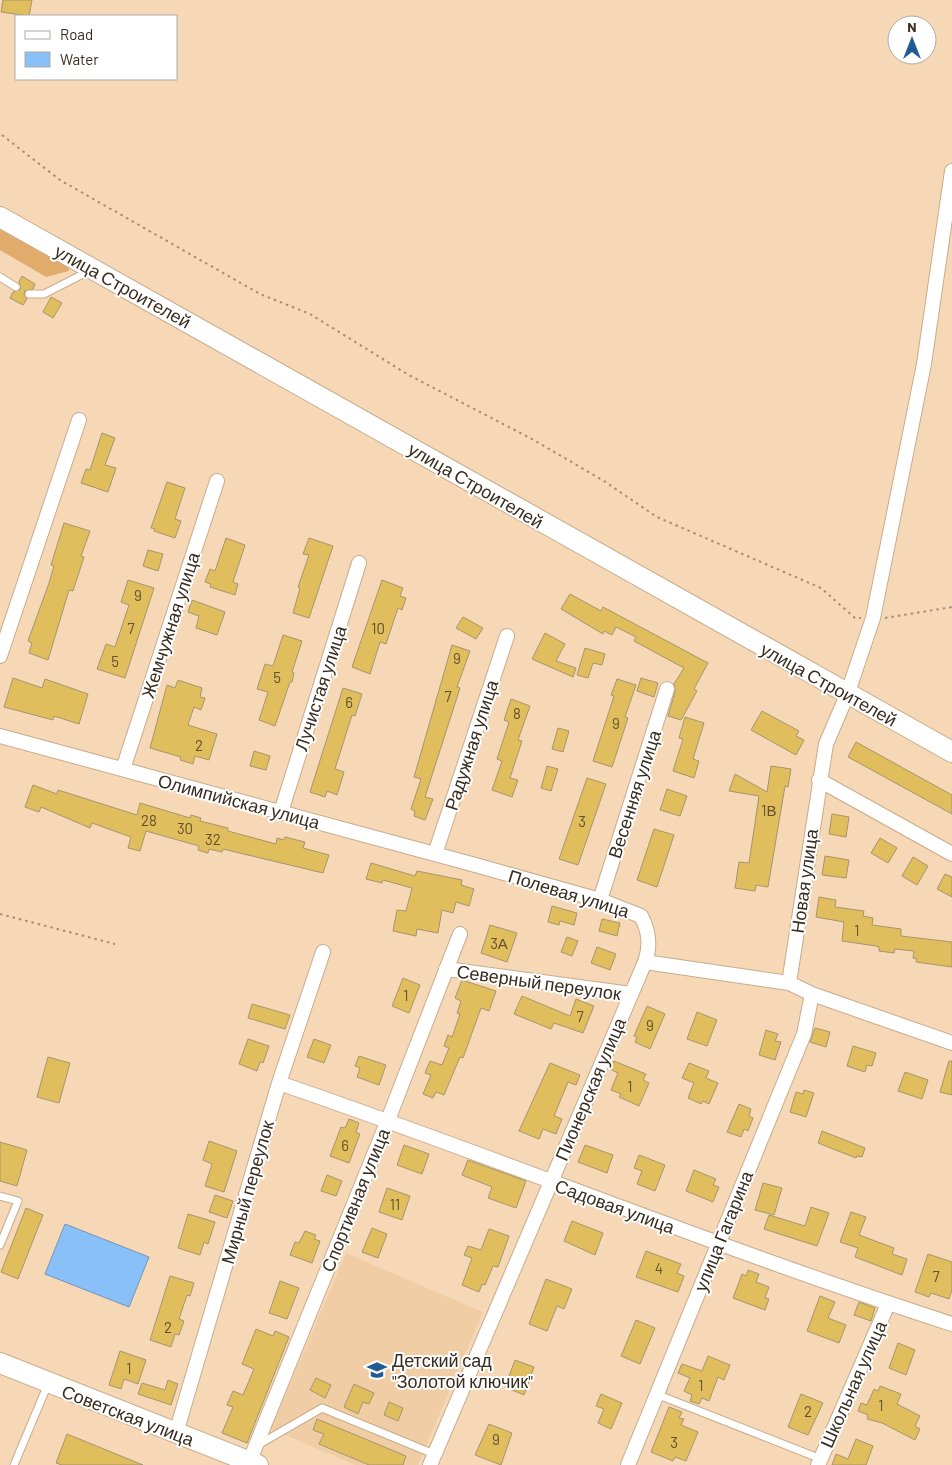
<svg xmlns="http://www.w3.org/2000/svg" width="952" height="1465" viewBox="0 0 952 1465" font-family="Barlow,sans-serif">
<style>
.built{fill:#f0cda5}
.grass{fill:#e1ab6c}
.water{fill:#8ac0f8;stroke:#7194b7}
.building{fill:#e1be5d;stroke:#a4956e}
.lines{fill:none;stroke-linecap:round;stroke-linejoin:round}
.service-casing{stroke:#c9ab8a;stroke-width:9}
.minor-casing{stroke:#c9ab8a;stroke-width:16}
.secondary-casing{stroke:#c9ab8a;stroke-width:22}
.path{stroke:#a38d74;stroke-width:2;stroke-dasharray:2.5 4;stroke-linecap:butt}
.service{stroke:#fff;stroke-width:7}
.minor{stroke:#fff;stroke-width:14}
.secondary{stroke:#fff;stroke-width:20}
.labels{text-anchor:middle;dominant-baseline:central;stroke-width:4;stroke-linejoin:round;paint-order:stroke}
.number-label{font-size:15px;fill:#62502e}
.street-label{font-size:18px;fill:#382c1f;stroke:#fff}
.poi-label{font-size:18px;fill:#382c1f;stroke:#fff;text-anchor:start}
</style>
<rect width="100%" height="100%" fill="#f7d8b6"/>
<path class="built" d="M346,1253L483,1312L418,1465H355L271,1429Z"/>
<path class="grass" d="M0,227L68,266L69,271L46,277L0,250Z"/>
<path class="water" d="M65,1224L149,1257L129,1307L45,1274Z"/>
<path class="building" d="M3,0H32L29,16L1,12Z
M22,276L35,284L33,289L25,291L24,294L27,299L23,305L10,298L13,292L21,289L19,282Z
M51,297L62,303L53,318L43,312Z
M102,433L115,438L105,465L116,468L108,492L81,483L86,469L90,470Z
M167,482L185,488L175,519L181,521L175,538L154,531L155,529L151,528Z
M64,523L90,531L81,556L84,557L73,591L69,590L48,660L29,653L32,643L28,641L49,583L54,566L51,565Z
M226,538L245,545L233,582L238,584L235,595L210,587L211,584L205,582L210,569L215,571Z
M309,538L333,546L309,618L293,613L300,588L298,587L309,555L303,554Z
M148,550L163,554L158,571L143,566Z
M128,580L154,588L125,678L97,669L106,644L115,647L129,605L121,602Z
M382,580L403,588L400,596L406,598L402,610L398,608L386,644L380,642L370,674L352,667Z
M570,594L601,611L603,607L708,663L694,689L697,691L681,720L668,716L675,692L674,684L684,668L634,641L636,637L616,627L612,635L604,631L603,634L561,609Z
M192,600L225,612L217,635L196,628L199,616L188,612Z
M463,617L483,628L476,639L456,628Z
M545,633L565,644L556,661L576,668L573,677L532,659Z
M283,635L302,641L292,672L294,673L292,682H290L275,726L259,720L268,692L257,689L265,664L273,666Z
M452,645L470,651L457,687L460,688L425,797L433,799L425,820L414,816L415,811L411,809L421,779L414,777Z
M585,648L605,654L602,665L593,663L588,678L577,675Z
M13,678L42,688L45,679L88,694L79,724L54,716L53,720L4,707Z
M641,678L658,683L654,697L637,691Z
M617,679L636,685L625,717L628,718L612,767L593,761L614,696L611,695Z
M178,680L202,688L200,697L205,698L201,710L194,707L188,725L217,734L209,760L195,756L193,764L180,760L181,757L150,748L167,685L175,688Z
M343,688L362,694L355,716L352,715L335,769L344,772L337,795L327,791L325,797L310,792Z
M511,699L530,706L518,740L522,741L510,778L518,780L512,797L492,790L502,761L497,759L509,722L504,720Z
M762,711L799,731L796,736L804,740L796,755L751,730Z
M685,717L704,723L693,759L699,761L694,778L673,771L683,739L679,738Z
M558,728L569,731L563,752L552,749Z
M856,742L952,795V814L848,757Z
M254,751L270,756L266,770L250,766Z
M547,766L558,769L551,791L541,788Z
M771,766L791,769L788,787L785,786L768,887L756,885L755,891L735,888L739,862L749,863L759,796L729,791L735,774L767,792Z
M587,778L606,784L578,865L559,859Z
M33,785L57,794L58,790L137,815L140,803L190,818L191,815L201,818L200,821L228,828V831L276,844L277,838L284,840L285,837L305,842L303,848L329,855L323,873L223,849L222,852L209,849L208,853L198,850L199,846L146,831L140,851L128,848L131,837L92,823L90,828L41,807L39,812L25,807Z
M667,789L687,796L680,816L660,810Z
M832,814L849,817L846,837L829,834Z
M654,829L674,835L657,887L637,880Z
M880,838L897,848L888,863L871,853Z
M825,856L849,860L846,878L822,875Z
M913,857L928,866L917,885L902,876Z
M371,863L415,876L417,871L462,880L461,885L474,889L469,906L456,902L453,913L442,910L438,933L417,929L416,936L393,931L397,910L406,911L412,888L383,880L382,883L366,879Z
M945,874L952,877V897L937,889Z
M819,897L836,900L835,907L864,911L863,916L873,918L872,925L901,929V936L952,942V967L916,962L917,959L913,958L914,951L895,949L894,953L879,951V947L876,946L842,941L844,922L816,917Z
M552,906L577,913L574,925L560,921L559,925L548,922Z
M602,919L620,923L617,936L599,931Z
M490,925L517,933L507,962L481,953Z
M567,937L578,941L572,956L561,952Z
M597,947L616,954L610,970L591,963Z
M403,978L420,985L409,1013L392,1006Z
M462,980L496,991L489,1011L481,1008L463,1058L460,1057L444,1095L436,1092L433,1098L423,1094L431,1075L425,1073L430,1061L442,1065L449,1048L444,1046L448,1035L452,1037L460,1014L457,1013L461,1001L455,998Z
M522,996L570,1016L576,999L594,1006L583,1033L554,1023L551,1029L514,1014Z
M252,1004L290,1015L285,1029L248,1018Z
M647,1006L665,1014L650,1049L635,1042L637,1037L634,1036Z
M697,1012L717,1020L707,1046L687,1039Z
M815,1028L830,1032L826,1047L810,1042Z
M766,1030L778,1034L775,1041L781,1042L775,1060L759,1055Z
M248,1039L269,1046L263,1063L260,1062L257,1071L239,1064Z
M314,1039L331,1045L324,1063L307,1057Z
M853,1046L876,1053L872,1066L867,1065L865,1072L847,1066Z
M359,1056L386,1065L379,1085L357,1077L360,1068L355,1066Z
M48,1057L70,1063L59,1103L37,1097Z
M614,1061L646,1074L643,1080L649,1083L639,1106L619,1097L621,1094L611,1090L618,1073L610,1069Z
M949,1061H952V1095L940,1092Z
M550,1063L580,1075L576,1085L568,1082L554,1116L562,1119L556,1134L543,1129L539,1139L519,1131Z
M689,1063L709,1071L706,1078L718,1083L709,1104L703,1101L701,1104L688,1098L694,1083L682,1078Z
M905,1072L928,1080L922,1099L898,1091Z
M804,1090L814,1093L806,1117L790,1112L796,1092L803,1094Z
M739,1104L751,1109L749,1116L753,1118L748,1131L744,1129L741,1137L727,1132Z
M349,1119L359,1123L356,1132L360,1134L349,1163L330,1156L341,1127L345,1128Z
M822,1131L865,1148L862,1157L857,1156L856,1158L818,1143Z
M209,1141L237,1151L224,1192L205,1186L212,1164L203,1160Z
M0,1142L27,1150L17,1186L0,1181Z
M404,1145L429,1154L422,1174L397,1165Z
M585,1145L613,1155L607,1173L578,1162Z
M639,1155L665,1165L655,1191L637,1184L642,1171L634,1168Z
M468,1160L526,1181L516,1208L488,1198L492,1187L462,1175Z
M694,1170L716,1179L713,1185L719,1187L713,1202L686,1191Z
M327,1175L342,1181L336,1196L321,1191Z
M763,1183L782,1188L774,1215L755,1210Z
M387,1188L410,1196L402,1220L379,1212Z
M215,1195L233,1201L227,1218L209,1212Z
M811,1207L829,1213L817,1246L764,1229L769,1215L805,1226Z
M26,1208L43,1215L18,1279L1,1272Z
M851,1212L866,1217L859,1235L894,1248L892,1254L907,1259L902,1275L855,1257L858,1248L840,1242Z
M188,1214L215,1222L208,1244L204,1242L200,1255L178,1248Z
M572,1221L603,1233L595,1255L564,1241Z
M372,1228L387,1234L378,1258L362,1252Z
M489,1229L509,1236L498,1267L493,1266L485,1285L482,1284L479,1292L462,1285L472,1258L464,1255L468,1246L481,1250Z
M305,1231L316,1235L314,1239L320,1241L312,1263L290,1255L295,1242L299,1243Z
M646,1251L681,1264L677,1273L684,1276L678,1292L636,1277Z
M928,1254L952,1262V1290L949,1299L931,1293L929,1297L915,1292Z
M748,1270L759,1274L756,1282L769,1287L765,1298L769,1299L765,1310L733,1298L742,1274L746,1276Z
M170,1276L194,1283L190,1296L187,1295L179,1319L184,1321L179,1335L175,1334L171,1347L150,1340Z
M546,1279L572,1289L564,1309L557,1306L547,1331L529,1324Z
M280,1281L299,1288L287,1319L269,1313Z
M820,1296L835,1302L828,1318L846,1325L839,1343L807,1331Z
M859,1302L875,1308L871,1321L854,1315Z
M636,1320L655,1328L640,1364L621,1356Z
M256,1329L273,1336L275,1331L289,1337L247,1443L222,1433L233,1407L227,1405L233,1391L243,1395L254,1369L242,1364Z
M898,1343L915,1350L906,1375L889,1368Z
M120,1351L146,1360L138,1384L124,1379L121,1389L109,1385Z
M708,1356L730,1365L724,1380L718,1377L709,1401L702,1398L699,1404L690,1401L692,1395L684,1391L690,1378L678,1373L682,1364L702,1371Z
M515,1360L534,1367L524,1395L505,1387Z
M316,1378L331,1385L325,1398L310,1390Z
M168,1380L178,1384L171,1405L138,1394L142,1383L165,1390Z
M354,1384L374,1393L369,1404L363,1402L358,1414L344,1407Z
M880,1386L901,1394L897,1404L920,1416L915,1426L920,1429L915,1440L882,1423L867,1419L868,1415L858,1411L861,1403L867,1405L874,1389L878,1391Z
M601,1394L622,1403L611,1429L598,1423L604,1409L596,1406Z
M801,1394L823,1403L808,1435L788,1427Z
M389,1402L403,1408L398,1421L384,1415Z
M669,1407L682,1412L679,1418L684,1419L681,1425L698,1432L686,1461L675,1457L673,1461L651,1452Z
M317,1419L406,1456L403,1465H369L319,1444L324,1434L313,1430Z
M489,1424L512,1433L501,1465L475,1455Z
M67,1434L143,1465H62L56,1463Z
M856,1439L873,1446L866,1465H832L836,1454L848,1459Z"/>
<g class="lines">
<defs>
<path id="service" d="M0,277L16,287
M29,294H44L89,271
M0,1196L18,1201L0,1245
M656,1394L821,1459
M258,1445L322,1408L434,1454
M14,1465L48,1384"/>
<path id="minor" d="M0,656L79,420
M0,736L479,866L600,900L641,916C649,931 651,945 645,962L430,1465
M123,769L217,481
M819,780L952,854
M281,812L359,563
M435,854L507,636
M600,900L667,689
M645,962L789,983L812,994L952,1043
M446,969L631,994
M789,983L826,744L847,695L873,618L924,364L952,171
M279,1083C505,1160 725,1251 952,1324
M176,1433L279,1083L323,952
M248,1465L388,1120L460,934
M628,1465L804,1034L812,994
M818,1465L888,1304"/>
<path id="secondary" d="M0,217L952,752
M0,1363L258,1465"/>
</defs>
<use href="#service" class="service-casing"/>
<use href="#minor" class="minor-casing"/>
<use href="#secondary" class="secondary-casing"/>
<path class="path" d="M2,135L60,180L260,294L310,314L407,374L532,439L604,481L657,517L821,588L855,618H861
M885,618L952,607
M0,914L115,944"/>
<use href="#service" class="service"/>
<use href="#minor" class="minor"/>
<use href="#secondary" class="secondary"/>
</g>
<defs>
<symbol id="school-bare" viewBox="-9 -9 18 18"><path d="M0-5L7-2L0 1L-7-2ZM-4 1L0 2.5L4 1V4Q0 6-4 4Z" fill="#205c93" stroke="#fff" stroke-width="2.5" paint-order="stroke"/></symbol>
</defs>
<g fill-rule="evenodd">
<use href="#school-bare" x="363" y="1356" width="28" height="28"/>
</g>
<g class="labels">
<g class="number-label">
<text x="138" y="595">9</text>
<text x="131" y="628">7</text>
<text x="378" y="628">10</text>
<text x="457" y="658">9</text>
<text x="115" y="661">5</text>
<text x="277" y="677">5</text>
<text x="448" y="696">7</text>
<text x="349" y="702">6</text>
<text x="517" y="713">8</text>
<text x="616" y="723">9</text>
<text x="199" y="745">2</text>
<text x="769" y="810">1В</text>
<text x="149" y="820">28</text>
<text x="582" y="821">3</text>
<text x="185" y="828">30</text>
<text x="213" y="839">32</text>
<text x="857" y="930">1</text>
<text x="499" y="943">3А</text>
<text x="406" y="995">1</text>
<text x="580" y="1016">7</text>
<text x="650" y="1025">9</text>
<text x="630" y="1086">1</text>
<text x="345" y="1145">6</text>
<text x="395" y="1204">11</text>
<text x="659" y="1268">4</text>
<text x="936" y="1276">7</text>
<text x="168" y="1327">2</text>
<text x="129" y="1368">1</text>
<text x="701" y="1385">1</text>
<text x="881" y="1405">1</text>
<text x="808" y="1411">2</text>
<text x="496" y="1439">9</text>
<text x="674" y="1442">3</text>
</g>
<g class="street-label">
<text transform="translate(123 286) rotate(29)">улица Строителей</text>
<text transform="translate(476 485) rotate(30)">улица Строителей</text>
<text transform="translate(170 625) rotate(-72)">Жемчужная улица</text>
<text transform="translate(829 684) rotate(29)">улица Строителей</text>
<text transform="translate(320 688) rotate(-72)">Лучистая улица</text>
<text transform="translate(471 745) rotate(-72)">Радужная улица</text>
<text transform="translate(634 794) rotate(-72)">Весенняя улица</text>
<text transform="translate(239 801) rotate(15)">Олимпийская улица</text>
<text transform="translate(804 881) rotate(-82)">Новая улица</text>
<text transform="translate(569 893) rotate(17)">Полевая улица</text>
<text transform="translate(539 982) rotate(8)">Северный переулок</text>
<text transform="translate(590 1089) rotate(-67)">Пионерская улица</text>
<text transform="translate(247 1192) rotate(-74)">Мирный переулок</text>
<text transform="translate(355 1200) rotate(-68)">Спортивная улица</text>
<text transform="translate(615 1206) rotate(20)">Садовая улица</text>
<text transform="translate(723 1231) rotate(-68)">улица Гагарина</text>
<text transform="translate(853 1384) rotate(-66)">Школьная улица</text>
<text transform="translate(128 1415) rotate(21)">Советская улица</text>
</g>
<g class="poi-label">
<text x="392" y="1360">Детский сад<tspan x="392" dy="21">"Золотой ключик"</tspan></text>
</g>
</g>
<rect x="15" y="15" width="162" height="65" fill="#ffffff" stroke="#afaba5"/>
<rect x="25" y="31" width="25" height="8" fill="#ffffff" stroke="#afaba5"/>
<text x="60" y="40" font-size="15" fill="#382c1f">Road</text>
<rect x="25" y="52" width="25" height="15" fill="#8ac0f8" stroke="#afaba5"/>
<text x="60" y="65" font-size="15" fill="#382c1f">Water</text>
<g transform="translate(912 40)"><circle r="24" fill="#ffffff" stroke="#afaba5"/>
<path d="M0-4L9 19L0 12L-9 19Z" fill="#205c93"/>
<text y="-8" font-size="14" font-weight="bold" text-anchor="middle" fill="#382c1f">N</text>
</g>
</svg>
